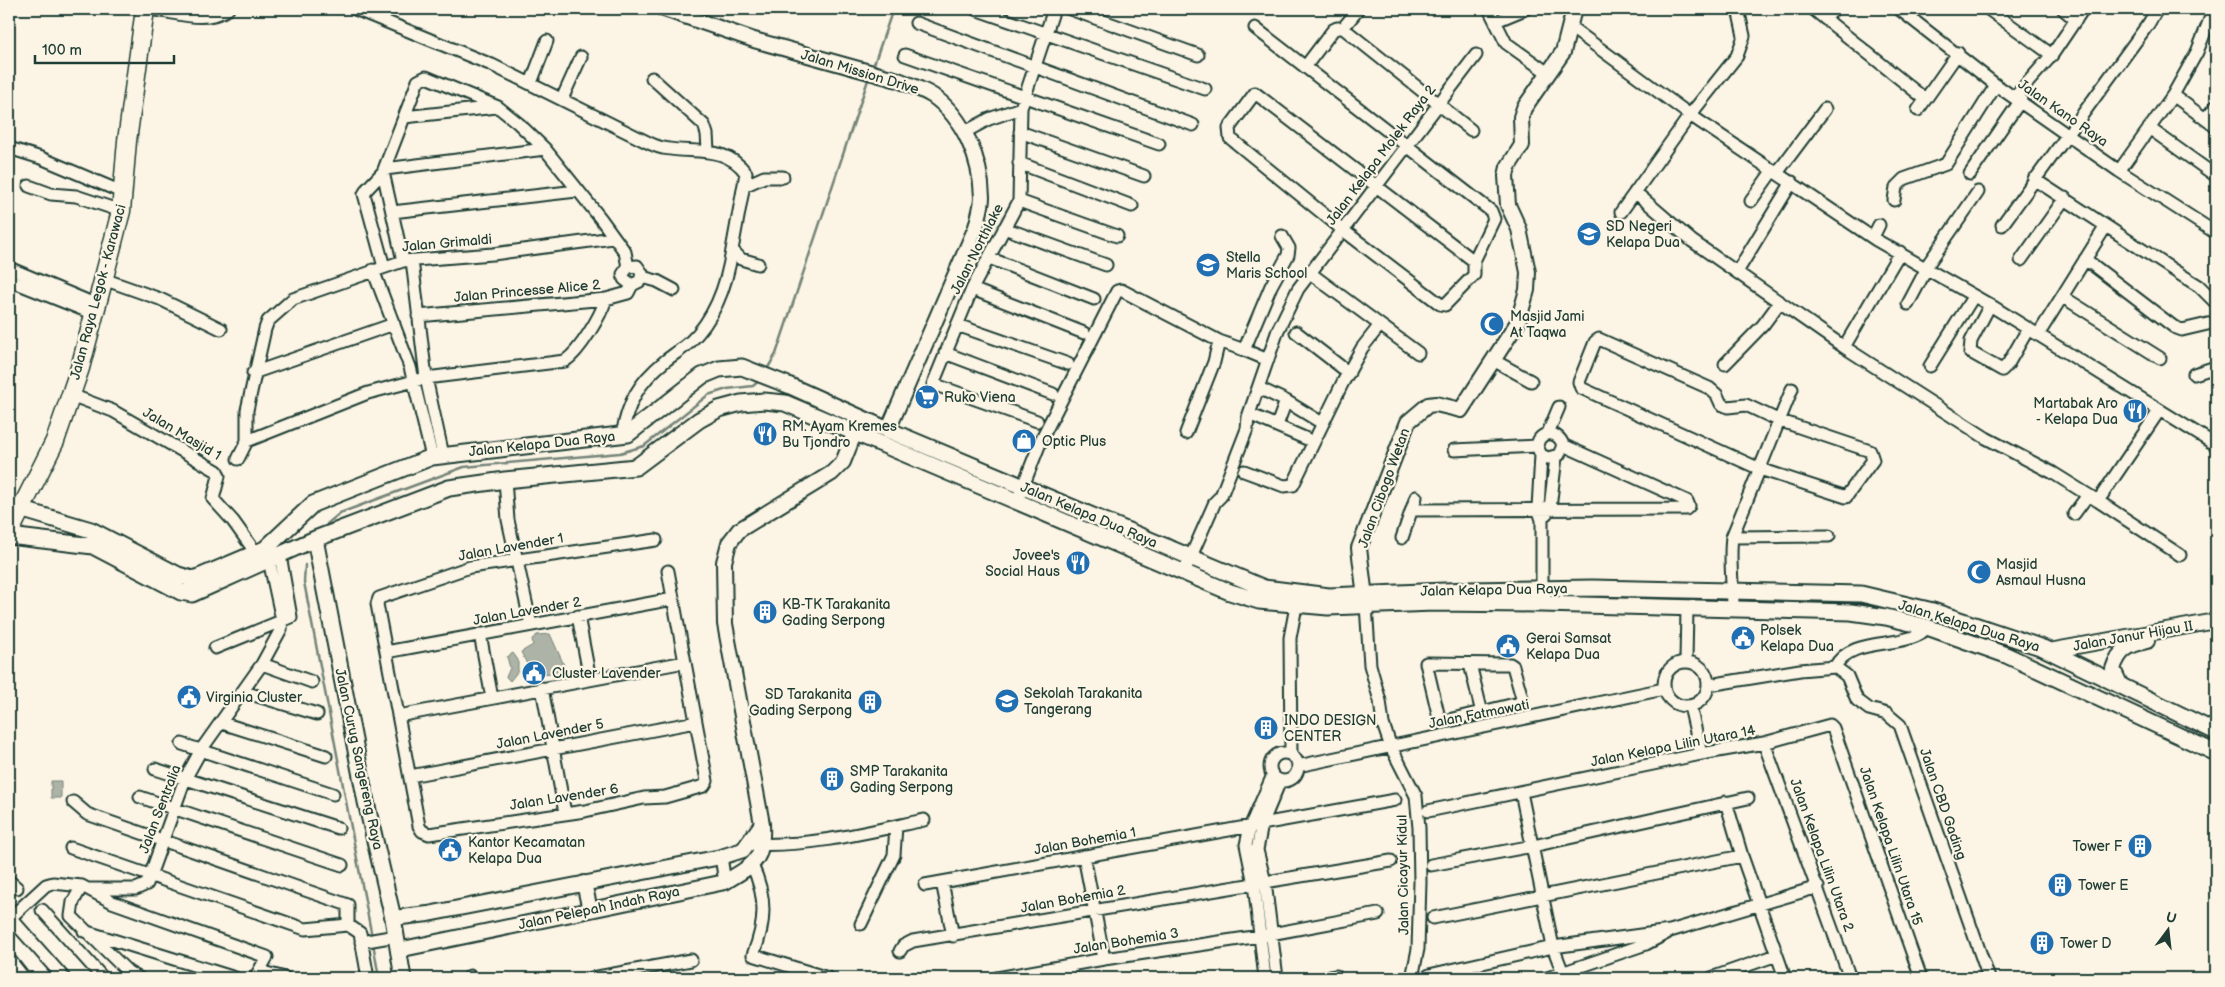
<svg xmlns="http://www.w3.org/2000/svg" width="2225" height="987" viewBox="0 0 2225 987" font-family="'Balsamiq Sans',sans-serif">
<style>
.water{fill:#aeb3a7;stroke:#758479}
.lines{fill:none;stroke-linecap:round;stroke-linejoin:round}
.stream{stroke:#758479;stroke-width:2.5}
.minor-casing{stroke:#1f3d34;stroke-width:15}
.tertiary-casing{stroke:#1f3d34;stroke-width:18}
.secondary-casing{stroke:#1f3d34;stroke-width:19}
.primary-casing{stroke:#1f3d34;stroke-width:21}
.minor{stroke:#fcf5e5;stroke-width:11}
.tertiary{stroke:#fcf5e5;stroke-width:14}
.secondary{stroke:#fcf5e5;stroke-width:15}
.primary{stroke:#fcf5e5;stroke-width:18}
.labels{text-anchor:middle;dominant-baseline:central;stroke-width:4.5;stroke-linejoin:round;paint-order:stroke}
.street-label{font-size:14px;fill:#1f3d34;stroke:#fcf5e5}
.poi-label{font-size:14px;fill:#1f3d34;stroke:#fcf5e5;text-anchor:start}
</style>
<rect width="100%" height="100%" fill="#fcf5e5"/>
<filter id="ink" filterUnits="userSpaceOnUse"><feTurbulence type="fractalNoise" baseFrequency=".02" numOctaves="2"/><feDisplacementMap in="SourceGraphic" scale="10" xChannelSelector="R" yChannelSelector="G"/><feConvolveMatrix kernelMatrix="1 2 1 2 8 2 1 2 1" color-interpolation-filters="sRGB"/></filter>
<g filter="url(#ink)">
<path class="water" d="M550,634L564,665L563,671L544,674L532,681L529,668L521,652L533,645L532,639L537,635Z
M513,653L518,660V671L510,681L506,677L510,668L507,657Z
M51,781H61V798H51Z"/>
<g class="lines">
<path class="stream" d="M873,67L893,9
M766,371L776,354L869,77
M327,524L340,513L464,467L620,453L644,446L708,395L727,389L753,386L760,380
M305,565L304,582L372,937
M373,943L379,978"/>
<defs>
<path id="minor" d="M147,9C175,11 202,25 228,9
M355,9L492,65L645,141C651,144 657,147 663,148C693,154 725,144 746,173L732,250L741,259L758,264
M975,9L1205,89
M1070,9L1198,55
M1489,9L1506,43L1548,73
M1813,9L1925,99
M1899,9L1996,85L2119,171L2216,233
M1988,9L2052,55
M2063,9L2076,20
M1825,19L1834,9
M1496,21L1525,9
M916,23L1193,125
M1569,26L1690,115L1876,240L1990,305L2216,445
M1255,28L1491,211L1494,219L1474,261V275L1445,305L1440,304L1343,230L1230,138L1229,128L1255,93L1474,261
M1343,28L1357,11
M905,55L1159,144
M1305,67L1333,30L1337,28H1343L1471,130
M652,78L704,125L707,134L708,150
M531,83L547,41
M2173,95L2216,127
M2015,97L2052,55L2083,9
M562,99L581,57
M1918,110L1958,53
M404,117L497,107
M2205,119L2216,106
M2149,128L2216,176
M965,132L989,119L1021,108
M1020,132L1144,176
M9,148L41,158L124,193
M1019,163L1132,206
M385,169L545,149
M2119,171L2173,95L2197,52L2214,9
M383,172L403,261
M1777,173L1825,109
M1970,174L2021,100
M2034,179L2178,273L2199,286L2216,303
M29,186L51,194L76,196L121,211
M744,186L764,177H783
M1635,192L1692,241L1844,347L1986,438L2053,473L2098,501L2180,555
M1894,200L1896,187L1904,179L1946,164L1996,85
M1019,201L1117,236
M1751,201L1773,170
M392,212L577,191
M1621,212L1690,115L1737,56L1744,36L1738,9
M2002,225L2149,23L2157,9
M1004,228L1106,265
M1873,237L1879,225
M989,258L1094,299
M2085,259L2174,327L2182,330L2216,322
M412,260L426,378L443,455
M2021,260L2065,198
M384,267L364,194L367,189L383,172L418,81L426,77L498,107L518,123L545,149L601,219L625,252L628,267L623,274L624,279L632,285L640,281L642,273L637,266L628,267
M1926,267L1978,192
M9,268L97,305
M373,270L410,367L432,457
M1737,272L1792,182
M1310,273L1418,353
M642,277L657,281L674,290
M9,280L94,314
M102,285L109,281L160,299L221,329
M972,289L1084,333
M2063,297L2160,358
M1908,304L1927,268
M1990,305L1971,341L1970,352L2002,370L2008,364L2028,329
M418,316L606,299L628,293L632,285
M957,325L1068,364
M1296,332L1349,373
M2038,335L2106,226
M1599,339L1709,388L1717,395L1721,404L1728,407L1746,405L1778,420L1870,451L1873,460L1846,497L1760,469L1581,388L1579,382L1595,342Z
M1844,347L1900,252
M1244,350L1268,360
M945,353L1053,394
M1493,360L1531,381
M1725,364L1763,325L1780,302
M1930,366L1973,297
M253,373L394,324
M2194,374L2216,367
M1259,388L1286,401L1322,423
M71,395L113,411L217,471L219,476L213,499L233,521L256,553
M1249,414L1314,442
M1037,421L933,384L972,289L1019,201L1021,108L1054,9
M1277,425L1286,401
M1186,433L1214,362L1219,341
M1548,433L1559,407
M622,435C628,402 638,383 665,361C673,355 682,349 690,342C716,317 727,284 732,250
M247,441V410L265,329L268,321L293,299L403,261L493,254L613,238
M1454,450L1537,446
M1541,455L1548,458L1559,455L1563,445C1558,430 1539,430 1537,446L1541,455L1538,508L1542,520V597
M238,459L247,441L368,393L426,378L565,361C580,351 600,317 606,299
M1244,471L1284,486L1293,485L1342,384L1362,348L1380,325
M505,480L508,520L531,625
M1020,494L1042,438L1117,291L1121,290L1219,341L1244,350L1271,286L1288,255L1289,248L1282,236
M2098,501L2159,411
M1412,510L1686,509L1689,506L1687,501L1563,445
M1546,514L1550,508L1556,457
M2074,514L2088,495
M1732,537L1829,536
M1402,538L1416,497
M656,540L470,567L379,598L377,604L419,826L422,831L429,834L585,811L644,798L665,797L704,786L707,781L668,571
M1184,572L1215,502L1221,496L1247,429L1248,417L1278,330L1298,289L1476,55
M1366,605L1370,665L1380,701L1383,724L1391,747L1416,796L1419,828L1420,882L1418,949L1412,978
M1733,608C1733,585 1729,560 1732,537L1792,389
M578,616L590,679
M480,634L492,698
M215,648L291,617L280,555
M386,652L673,599
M1686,661L1687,608
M1664 684a22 22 0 1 1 44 0a22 22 0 1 1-44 0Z
M1426,663L1510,664L1513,666L1522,698L1519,703L1440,722Z
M262,664L312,682
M1470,664L1482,713
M1835,667L1847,676L1857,700L1869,709L1887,714L1900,725L1989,978
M1835,667C1851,634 1911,651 1927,627
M1709,685L1800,670L1835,667
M542,688L565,813
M244,692L317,714
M1690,706L1701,754
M398,716L685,662
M222,723L326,756
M1764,743L1850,978
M182,744L333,794
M1270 767a14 14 0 1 1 28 0a14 14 0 1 1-28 0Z
M1291,755L1290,638L1296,606
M1298,766L1664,689
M155,769L338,828
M410,776L696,722
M1521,792L1553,947L1565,978
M140,797L342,865
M1726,802L1742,856L1785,978
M1428,811L1701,754L1764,743L1830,725L1833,728L1921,978
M753,844C811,847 868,832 924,820
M71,848L305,929L348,925V905L87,814L73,802
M1084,856L1104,959
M721,857L725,882
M752,865C767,897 766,923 753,955L828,978
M1431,865L1533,846L1748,798
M9,881L17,888
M942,882L953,936
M925,885L1395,800
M82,886L73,902L71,916L128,972L139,978
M88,889H136L147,884L185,779L201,750L262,664L281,629L282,620L269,560
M42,910L103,978
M9,916L64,978
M1433,918L1742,856
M9,919L46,885L53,883L82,886L112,902L267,957L255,978
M861,924L894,855L896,826
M348,925L360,933L368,978
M84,931L235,978
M361,942L396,936
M900,951L903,946L913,941L1391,861
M9,959L24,978
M1071,965V978
M259,971L285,978
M1429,975L1553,947L1670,931L1818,887
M470,976V978
M592,978L691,960
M997,978L1104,959L1260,936L1378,914
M1265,978L1254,884L1246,845L1250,827L1273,775
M1277,978L1265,882L1257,850L1262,824L1280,781
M1324,978L1336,976
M1547,978L1646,944L1667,933
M1711,978L1777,955"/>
<path id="tertiary" d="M664,9L754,40L898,80C910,85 922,89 933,96C964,118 981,160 982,197C982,207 978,218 976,227L888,430
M1366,605L1359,548L1408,422L1428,405L1436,404L1461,410L1518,322L1527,290L1528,272L1519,229L1508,205L1506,176L1508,167L1522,145L1521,117L1524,108L1563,52L1574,9
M2049,651L2216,621
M2121,686L2113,669C2119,650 2128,645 2147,641
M584,883L590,910
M393,918L428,914L721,857L743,850L762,824
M398,950L725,882C754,864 764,862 762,824L725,624L724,562L729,543L739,530L832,473L843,462L855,432"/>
<path id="secondary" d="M20,509L91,530L178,575L192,579L199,577L265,549L313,504L432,457L628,434L702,376L719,369L742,367L788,385L888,430L1264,588L1329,596L1468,590L1592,588L1861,594L1933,611L2043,648L2216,732
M9,536L93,546L181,592L192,594L315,539L449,488L505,480L636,467L699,420L719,409L741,403L764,401L785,403L1230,592L1259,601L1328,607L1434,603L1542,604L1851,612L1886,617L1927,627L2006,655L2216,753
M315,539L366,802L393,918L403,978"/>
<path id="primary" d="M9,533L55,441L80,368L102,285L121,211L127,141L145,9"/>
</defs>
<use href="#minor" class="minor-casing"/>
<use href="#tertiary" class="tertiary-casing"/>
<use href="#secondary" class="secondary-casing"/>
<use href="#primary" class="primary-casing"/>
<use href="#minor" class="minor"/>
<use href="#tertiary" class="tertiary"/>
<use href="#secondary" class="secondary"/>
<use href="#primary" class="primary"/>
</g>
</g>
<defs>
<symbol id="school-disc" viewBox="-11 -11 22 22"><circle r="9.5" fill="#1f6fb2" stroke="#fcf5e5"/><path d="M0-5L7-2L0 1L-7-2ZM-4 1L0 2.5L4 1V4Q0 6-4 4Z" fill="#fff"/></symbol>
<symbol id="mosque-disc" viewBox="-11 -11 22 22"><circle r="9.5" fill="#1f6fb2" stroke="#fcf5e5"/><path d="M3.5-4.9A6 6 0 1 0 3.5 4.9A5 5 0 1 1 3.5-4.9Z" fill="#fff"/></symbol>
<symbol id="supermarket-disc" viewBox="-11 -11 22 22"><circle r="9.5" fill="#1f6fb2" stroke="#fcf5e5"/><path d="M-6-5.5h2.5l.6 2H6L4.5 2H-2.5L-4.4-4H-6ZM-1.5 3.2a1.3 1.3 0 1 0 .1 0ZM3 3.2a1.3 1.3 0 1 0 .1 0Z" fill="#fff"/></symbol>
<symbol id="restaurant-disc" viewBox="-11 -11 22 22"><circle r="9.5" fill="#1f6fb2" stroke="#fcf5e5"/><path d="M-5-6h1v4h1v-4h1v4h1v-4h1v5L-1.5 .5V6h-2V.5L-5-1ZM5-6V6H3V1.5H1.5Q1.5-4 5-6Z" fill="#fff"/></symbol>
<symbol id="shop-disc" viewBox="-11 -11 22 22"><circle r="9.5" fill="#1f6fb2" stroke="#fcf5e5"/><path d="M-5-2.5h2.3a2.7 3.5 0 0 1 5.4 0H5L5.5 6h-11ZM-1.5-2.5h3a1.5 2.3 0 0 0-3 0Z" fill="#fff"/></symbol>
<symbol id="building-disc" viewBox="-11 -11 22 22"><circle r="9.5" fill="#1f6fb2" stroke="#fcf5e5"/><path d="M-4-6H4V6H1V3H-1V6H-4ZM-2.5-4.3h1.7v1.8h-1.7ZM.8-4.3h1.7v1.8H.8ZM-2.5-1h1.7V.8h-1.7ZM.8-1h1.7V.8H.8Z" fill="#fff"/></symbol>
<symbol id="civic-disc" viewBox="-11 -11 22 22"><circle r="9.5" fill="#1f6fb2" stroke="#fcf5e5"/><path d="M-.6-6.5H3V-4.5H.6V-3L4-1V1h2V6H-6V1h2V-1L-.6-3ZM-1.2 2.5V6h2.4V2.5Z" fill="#fff"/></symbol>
</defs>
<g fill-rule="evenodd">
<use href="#school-disc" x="1575" y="220" width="28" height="28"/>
<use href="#school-disc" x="1194" y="251" width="28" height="28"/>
<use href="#mosque-disc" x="1478" y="310" width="28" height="28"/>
<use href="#supermarket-disc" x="913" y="383" width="28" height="28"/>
<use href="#restaurant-disc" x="2121" y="397" width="28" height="28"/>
<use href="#restaurant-disc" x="751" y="420" width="28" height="28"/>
<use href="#shop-disc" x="1010" y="427" width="28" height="28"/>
<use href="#restaurant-disc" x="1064" y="549" width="28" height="28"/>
<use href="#mosque-disc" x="1965" y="558" width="28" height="28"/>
<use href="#building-disc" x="751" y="598" width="28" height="28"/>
<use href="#civic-disc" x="1729" y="624" width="28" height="28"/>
<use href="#civic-disc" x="1494" y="632" width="28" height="28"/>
<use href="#civic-disc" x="520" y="659" width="28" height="28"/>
<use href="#civic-disc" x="175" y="683" width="28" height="28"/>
<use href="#school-disc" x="993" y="687" width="28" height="28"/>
<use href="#building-disc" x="856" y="688" width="28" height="28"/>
<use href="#building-disc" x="1252" y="714" width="28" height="28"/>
<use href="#building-disc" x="818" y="765" width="28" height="28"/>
<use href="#building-disc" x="2126" y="832" width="28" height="28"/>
<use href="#civic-disc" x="436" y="836" width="28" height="28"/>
<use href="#building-disc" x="2046" y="871" width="28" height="28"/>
<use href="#building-disc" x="2028" y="929" width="28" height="28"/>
</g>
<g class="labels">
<g class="street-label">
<text transform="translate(860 72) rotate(17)">Jalan Mission Drive</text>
<text transform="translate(2063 113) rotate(35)">Jalan Kano Raya</text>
<text transform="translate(1381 155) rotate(-53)">Jalan Kelapa Molek Raya 2</text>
<text transform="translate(447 243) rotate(-5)">Jalan Grimaldi</text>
<text transform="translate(977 249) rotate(-63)">Jalan Northlake</text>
<text transform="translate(527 291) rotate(-5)">Jalan Princesse Alice 2</text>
<text transform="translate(98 292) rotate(-75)">Jalan Raya Legok - Karawaci</text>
<text transform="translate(182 434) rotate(31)">Jalan Masjid 1</text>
<text transform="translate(542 444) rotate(-6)">Jalan Kelapa Dua Raya</text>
<text transform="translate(1384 488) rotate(-70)">Jalan Cibogo Wetan</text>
<text transform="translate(1089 515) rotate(23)">Jalan Kelapa Dua Raya</text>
<text transform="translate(511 547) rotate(-10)">Jalan Lavender 1</text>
<text transform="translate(1494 590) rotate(-1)">Jalan Kelapa Dua Raya</text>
<text transform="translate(527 611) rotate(-10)">Jalan Lavender 2</text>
<text transform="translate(1969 626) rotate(17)">Jalan Kelapa Dua Raya</text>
<text transform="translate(2133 636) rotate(-10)">Jalan Janur Hijau II</text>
<text transform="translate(1479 714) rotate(-11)">Jalan Fatmawati</text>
<text transform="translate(550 734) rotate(-11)">Jalan Lavender 5</text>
<text transform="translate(1673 746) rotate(-11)">Jalan Kelapa Lilin Utara 14</text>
<text transform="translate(359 759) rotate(78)">Jalan Curug Sangereng Raya</text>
<text transform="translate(564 797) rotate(-9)">Jalan Lavender 6</text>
<text transform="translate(1943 804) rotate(71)">Jalan CBD Gading</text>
<text transform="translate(160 809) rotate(-69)">Jalan Sentralia</text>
<text transform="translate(1085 841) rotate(-10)">Jalan Bohemia 1</text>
<text transform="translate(1891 846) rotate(71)">Jalan Kelapa Lilin Utara 15</text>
<text transform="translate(1822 855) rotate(70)">Jalan Kelapa Lilin Utara 2</text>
<text transform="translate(1403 875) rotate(-91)">Jalan Cicayur Kidul</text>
<text transform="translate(1073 899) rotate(-10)">Jalan Bohemia 2</text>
<text transform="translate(599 908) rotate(-12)">Jalan Pelepah Indah Raya</text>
<text transform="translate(1126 941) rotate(-9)">Jalan Bohemia 3</text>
</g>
<g class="poi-label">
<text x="1606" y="226">SD Negeri<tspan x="1606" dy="16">Kelapa Dua</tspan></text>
<text x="1226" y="257">Stella<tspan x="1226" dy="16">Maris School</tspan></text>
<text x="1510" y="316">Masjid Jami<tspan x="1510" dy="16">At Taqwa</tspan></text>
<text x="944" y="397">Ruko Viena</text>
<text x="2118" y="403" text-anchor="end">Martabak Aro<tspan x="2118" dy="16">- Kelapa Dua</tspan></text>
<text x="782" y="426">RM. Ayam Kremes<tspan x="782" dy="16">Bu Tjondro</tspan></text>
<text x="1042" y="441">Optic Plus</text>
<text x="1060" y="555" text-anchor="end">Jovee's<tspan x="1060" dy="16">Social Haus</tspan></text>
<text x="1996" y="564">Masjid<tspan x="1996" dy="16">Asmaul Husna</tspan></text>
<text x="782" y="604">KB-TK Tarakanita<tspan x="782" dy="16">Gading Serpong</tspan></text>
<text x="1760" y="630">Polsek<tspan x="1760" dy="16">Kelapa Dua</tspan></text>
<text x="1526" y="638">Gerai Samsat<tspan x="1526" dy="16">Kelapa Dua</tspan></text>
<text x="552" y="673">Cluster Lavender</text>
<text x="1024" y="693">Sekolah Tarakanita<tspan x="1024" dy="16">Tangerang</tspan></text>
<text x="852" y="694" text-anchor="end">SD Tarakanita<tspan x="852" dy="16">Gading Serpong</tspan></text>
<text x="206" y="697">Virginia Cluster</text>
<text x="1284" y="720">INDO DESIGN<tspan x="1284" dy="16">CENTER</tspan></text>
<text x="850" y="771">SMP Tarakanita<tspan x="850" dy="16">Gading Serpong</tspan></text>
<text x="468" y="842">Kantor Kecamatan<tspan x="468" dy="16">Kelapa Dua</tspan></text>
<text x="2122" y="846" text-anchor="end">Tower F</text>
<text x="2078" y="885">Tower E</text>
<text x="2060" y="943">Tower D</text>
</g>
</g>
<rect width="2225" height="987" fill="none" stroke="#fcf5e5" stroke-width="30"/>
<rect x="15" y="15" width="2195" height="957" fill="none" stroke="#1f3d34" stroke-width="2" filter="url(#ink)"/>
<g transform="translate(2168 930) rotate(15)" stroke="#fcf5e5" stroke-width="4" paint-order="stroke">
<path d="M0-4L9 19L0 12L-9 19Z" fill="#1f3d34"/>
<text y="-8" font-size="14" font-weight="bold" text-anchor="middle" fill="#1f3d34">U</text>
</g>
<path d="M35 55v8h139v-8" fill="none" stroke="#1f3d34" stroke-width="2.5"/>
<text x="42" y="55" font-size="15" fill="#1f3d34" stroke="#fcf5e5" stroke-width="4" paint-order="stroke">100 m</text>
</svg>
